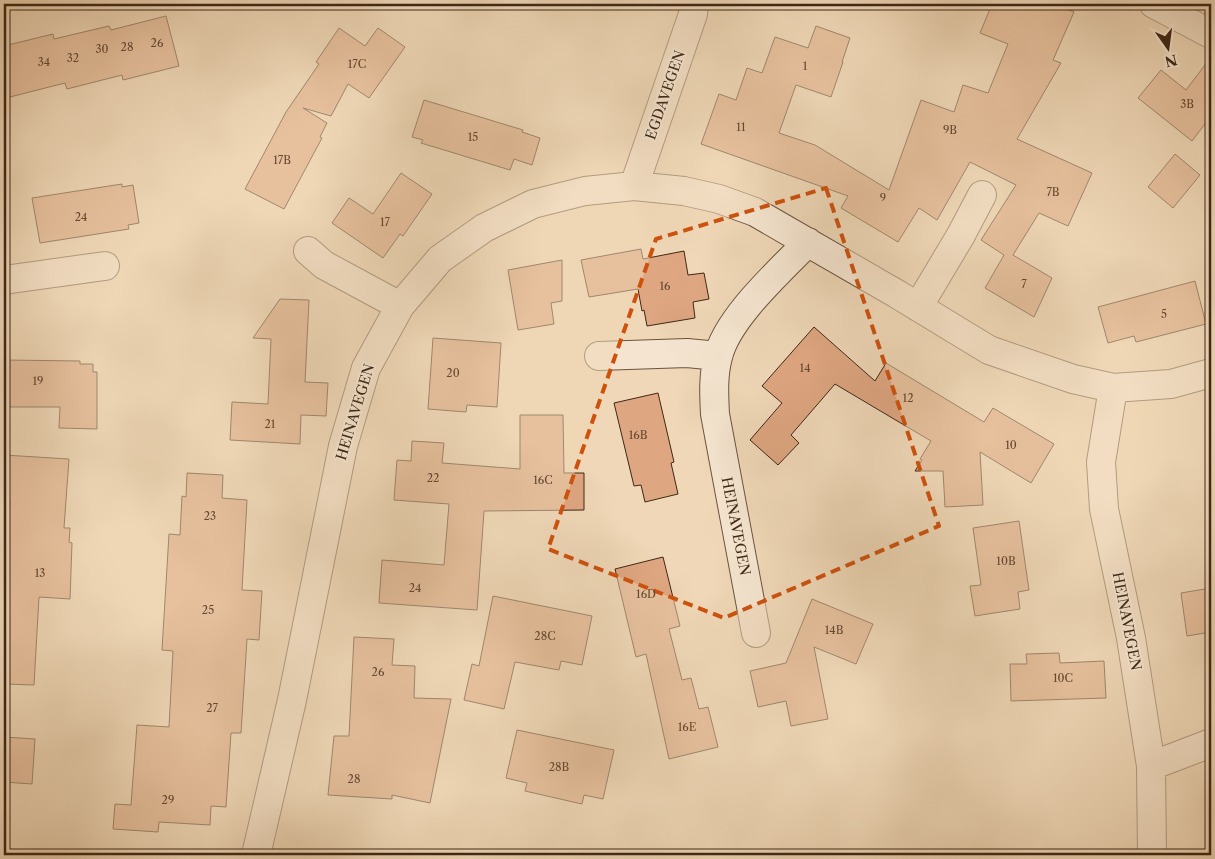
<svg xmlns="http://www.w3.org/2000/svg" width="1215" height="859" viewBox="0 0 1215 859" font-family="'Libre Caslon Text',serif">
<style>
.building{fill:#dea681;stroke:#3e2816}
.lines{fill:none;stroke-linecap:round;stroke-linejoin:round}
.minor-casing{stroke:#6a543e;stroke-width:30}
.minor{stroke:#f5e5d0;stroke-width:28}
.marked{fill:none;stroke:#ce520e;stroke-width:4;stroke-dasharray:10 6;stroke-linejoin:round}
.labels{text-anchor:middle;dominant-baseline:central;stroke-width:4;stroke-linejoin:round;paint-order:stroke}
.number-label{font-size:11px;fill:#664831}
.street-label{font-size:14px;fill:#3e2816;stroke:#f5e5d0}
</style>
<rect width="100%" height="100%" fill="#efd7b7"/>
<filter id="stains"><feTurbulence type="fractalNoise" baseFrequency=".004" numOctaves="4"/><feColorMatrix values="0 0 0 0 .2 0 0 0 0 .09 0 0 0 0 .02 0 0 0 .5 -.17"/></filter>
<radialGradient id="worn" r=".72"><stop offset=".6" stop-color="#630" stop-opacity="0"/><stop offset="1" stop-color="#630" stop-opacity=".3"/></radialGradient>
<path class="building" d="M992,4H1054L1074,12L1053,60L1061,63L1017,139L1092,173L1068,226L1039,213L1013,255L1052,278L1034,317L985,288L1004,255L981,240L1016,185L970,162L937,220L919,208L898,242L841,208L848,196L701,144L719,94L736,100L747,68L762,73L775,37L808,48L816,26L850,38L842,62H843L831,97L796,85L779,133L815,145L889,190L921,100L954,112L963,85L988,93L1008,44L980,33Z
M166,16L179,66L123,80L122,75L67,89L65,83L10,97L4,74V46L53,34L54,39L109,26L111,30Z
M339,28L365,46L378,28L405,47L369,98L348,84L331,116L303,108L327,123L320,137L322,138L284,209L245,189L286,112L319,64L316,62Z
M1211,57V116L1192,141L1138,98L1161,70L1186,90Z
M424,100L523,130L522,132L540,138L532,165L514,159L510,170L421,143L423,140L412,137Z
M1175,154L1200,175L1173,208L1148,187Z
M401,173L432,194L403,236L400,234L383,258L332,223L349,198L373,214Z
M122,184V187L133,185L139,223L128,225L129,229L40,243L32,198Z
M641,249L643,259L684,251L688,275L704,273L709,299L693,302L695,318L647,326L644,310L642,311L638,289L589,297L581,260Z
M562,260V301L551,303L554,324L518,330L508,270Z
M1195,281L1206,324L1136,342L1134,336L1108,343L1098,307Z
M280,299L309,300L305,382L328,383L326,416L301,415L300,444L230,440L232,402L268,404L271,339L253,338Z
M814,327L875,381L886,363L984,422L993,408L1054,444L1031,483L980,452L983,505L945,507L943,471H915L922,460L920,459L931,441L835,384L791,435L799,443L778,465L750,440L782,403L762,386Z
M433,338L501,343L497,407L467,405L466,412L428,409Z
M4,360L80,361V364H93V372H97V429L59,428L60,407H4Z
M658,393L674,462L671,463L678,494L645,502L641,485L634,486L614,403Z
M520,415H563L564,473H584V510L484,511L477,610L379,603L382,560L444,565L449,504L394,500L397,460L411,461L412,441L444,443L442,463L520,469Z
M4,455L69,459L64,528H70L69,542L72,543L70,599L39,597L34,685L4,684V587L10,502L4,501Z
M187,473L223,475L222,498L247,500L242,590L262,591L259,640L247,639L241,733H231L226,807L211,806L210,825L159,822L158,832L113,829L115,804L131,805L137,725L169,727L173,651L162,650L169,534L180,535L182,496L186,497Z
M1019,521L1029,590L1018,592L1020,609L975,616L970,586L981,585L973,528Z
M663,557L680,626L669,629L682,680L691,678L699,709L708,707L718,747L669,759L646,654L636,657L615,569Z
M1211,588V632L1187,636L1181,593Z
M493,596L592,616L582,665L561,661L559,670L515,662L504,709L464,700L472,664L479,666Z
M812,599L873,624L856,664L814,647L828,719L791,726L786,701L758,707L750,671L786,663Z
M354,637L394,639L392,665L415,666L414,698L451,699L430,803L392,795V799L328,795L334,736H349Z
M1059,653L1060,663L1104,661L1106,698L1011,701L1010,664H1027L1026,654Z
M517,730L614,750L603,799L584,795L582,804L525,791L527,783L506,778Z
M4,737L35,739L32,784L4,782Z"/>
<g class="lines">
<defs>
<path id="minor" d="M1154,4L1211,34
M634,186L693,14L694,4
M308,251L324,265L400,306
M4,280L105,266
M918,307L961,235L982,195
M599,356L687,353L718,356
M1113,388L1101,462L1104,509L1131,638L1151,766L1152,855
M756,633L715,414C714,395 713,375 718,357C727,318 780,271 808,242
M1151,766L1211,743
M256,855L292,700L343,446L366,368L400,306L440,259L484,228L533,204L585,191L634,186L684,191L719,199L755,212L897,294L989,350L1073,379L1113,388L1171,384L1211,373"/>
</defs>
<use href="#minor" class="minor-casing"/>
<use href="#minor" class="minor"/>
</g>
<path d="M0 0H1215V859H0ZM826,188L939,526L724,618L548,549L656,239Z" fill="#efd7b7" fill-opacity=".55" fill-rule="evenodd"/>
<path class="marked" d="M826,188L939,526L724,618L548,549L656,239Z"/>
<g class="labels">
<g class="number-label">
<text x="157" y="43">26</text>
<text x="127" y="47">28</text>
<text x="102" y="49">30</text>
<text x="73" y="58">32</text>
<text x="44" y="62">34</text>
<text x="357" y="64">17C</text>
<text x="805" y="66">1</text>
<text x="1187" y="104">3B</text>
<text x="741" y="127">11</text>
<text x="950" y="130">9B</text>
<text x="473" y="137">15</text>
<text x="282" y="160">17B</text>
<text x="1053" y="192">7B</text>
<text x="883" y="198">9</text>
<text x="81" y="217">24</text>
<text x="385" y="222">17</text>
<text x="1024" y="284">7</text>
<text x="665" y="286">16</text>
<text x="1164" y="314">5</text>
<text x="805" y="368">14</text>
<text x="453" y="373">20</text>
<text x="38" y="381">19</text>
<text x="908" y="398">12</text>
<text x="270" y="424">21</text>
<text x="638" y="435">16B</text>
<text x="1011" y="445">10</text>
<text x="433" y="478">22</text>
<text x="543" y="480">16C</text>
<text x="210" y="516">23</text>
<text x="1006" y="561">10B</text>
<text x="40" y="573">13</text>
<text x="415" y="588">24</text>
<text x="646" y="594">16D</text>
<text x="208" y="610">25</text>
<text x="834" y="630">14B</text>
<text x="545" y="636">28C</text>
<text x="378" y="672">26</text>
<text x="1063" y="678">10C</text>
<text x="212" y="708">27</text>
<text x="687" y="727">16E</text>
<text x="559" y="767">28B</text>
<text x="354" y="779">28</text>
<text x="168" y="800">29</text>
</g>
<g class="street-label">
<text transform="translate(665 95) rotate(-71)">EGDAVEGEN</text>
<text transform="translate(355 412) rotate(-73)">HEINAVEGEN</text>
<text transform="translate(736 526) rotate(79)">HEINAVEGEN</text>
<text transform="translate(1127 621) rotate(79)">HEINAVEGEN</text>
</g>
</g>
<rect width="1215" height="859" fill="none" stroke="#efd7b7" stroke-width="20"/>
<rect x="5" y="5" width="1205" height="849" fill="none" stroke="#3e2816" stroke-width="2.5"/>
<rect x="10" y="10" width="1195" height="839" fill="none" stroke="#3e2816"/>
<g transform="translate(1168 48) rotate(166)" stroke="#f5e5d0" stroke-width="4" paint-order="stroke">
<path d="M0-4L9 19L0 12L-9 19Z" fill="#3e2816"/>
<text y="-8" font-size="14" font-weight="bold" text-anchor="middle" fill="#3e2816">N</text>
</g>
<rect width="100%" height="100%" filter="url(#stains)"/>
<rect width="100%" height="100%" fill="url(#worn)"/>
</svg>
